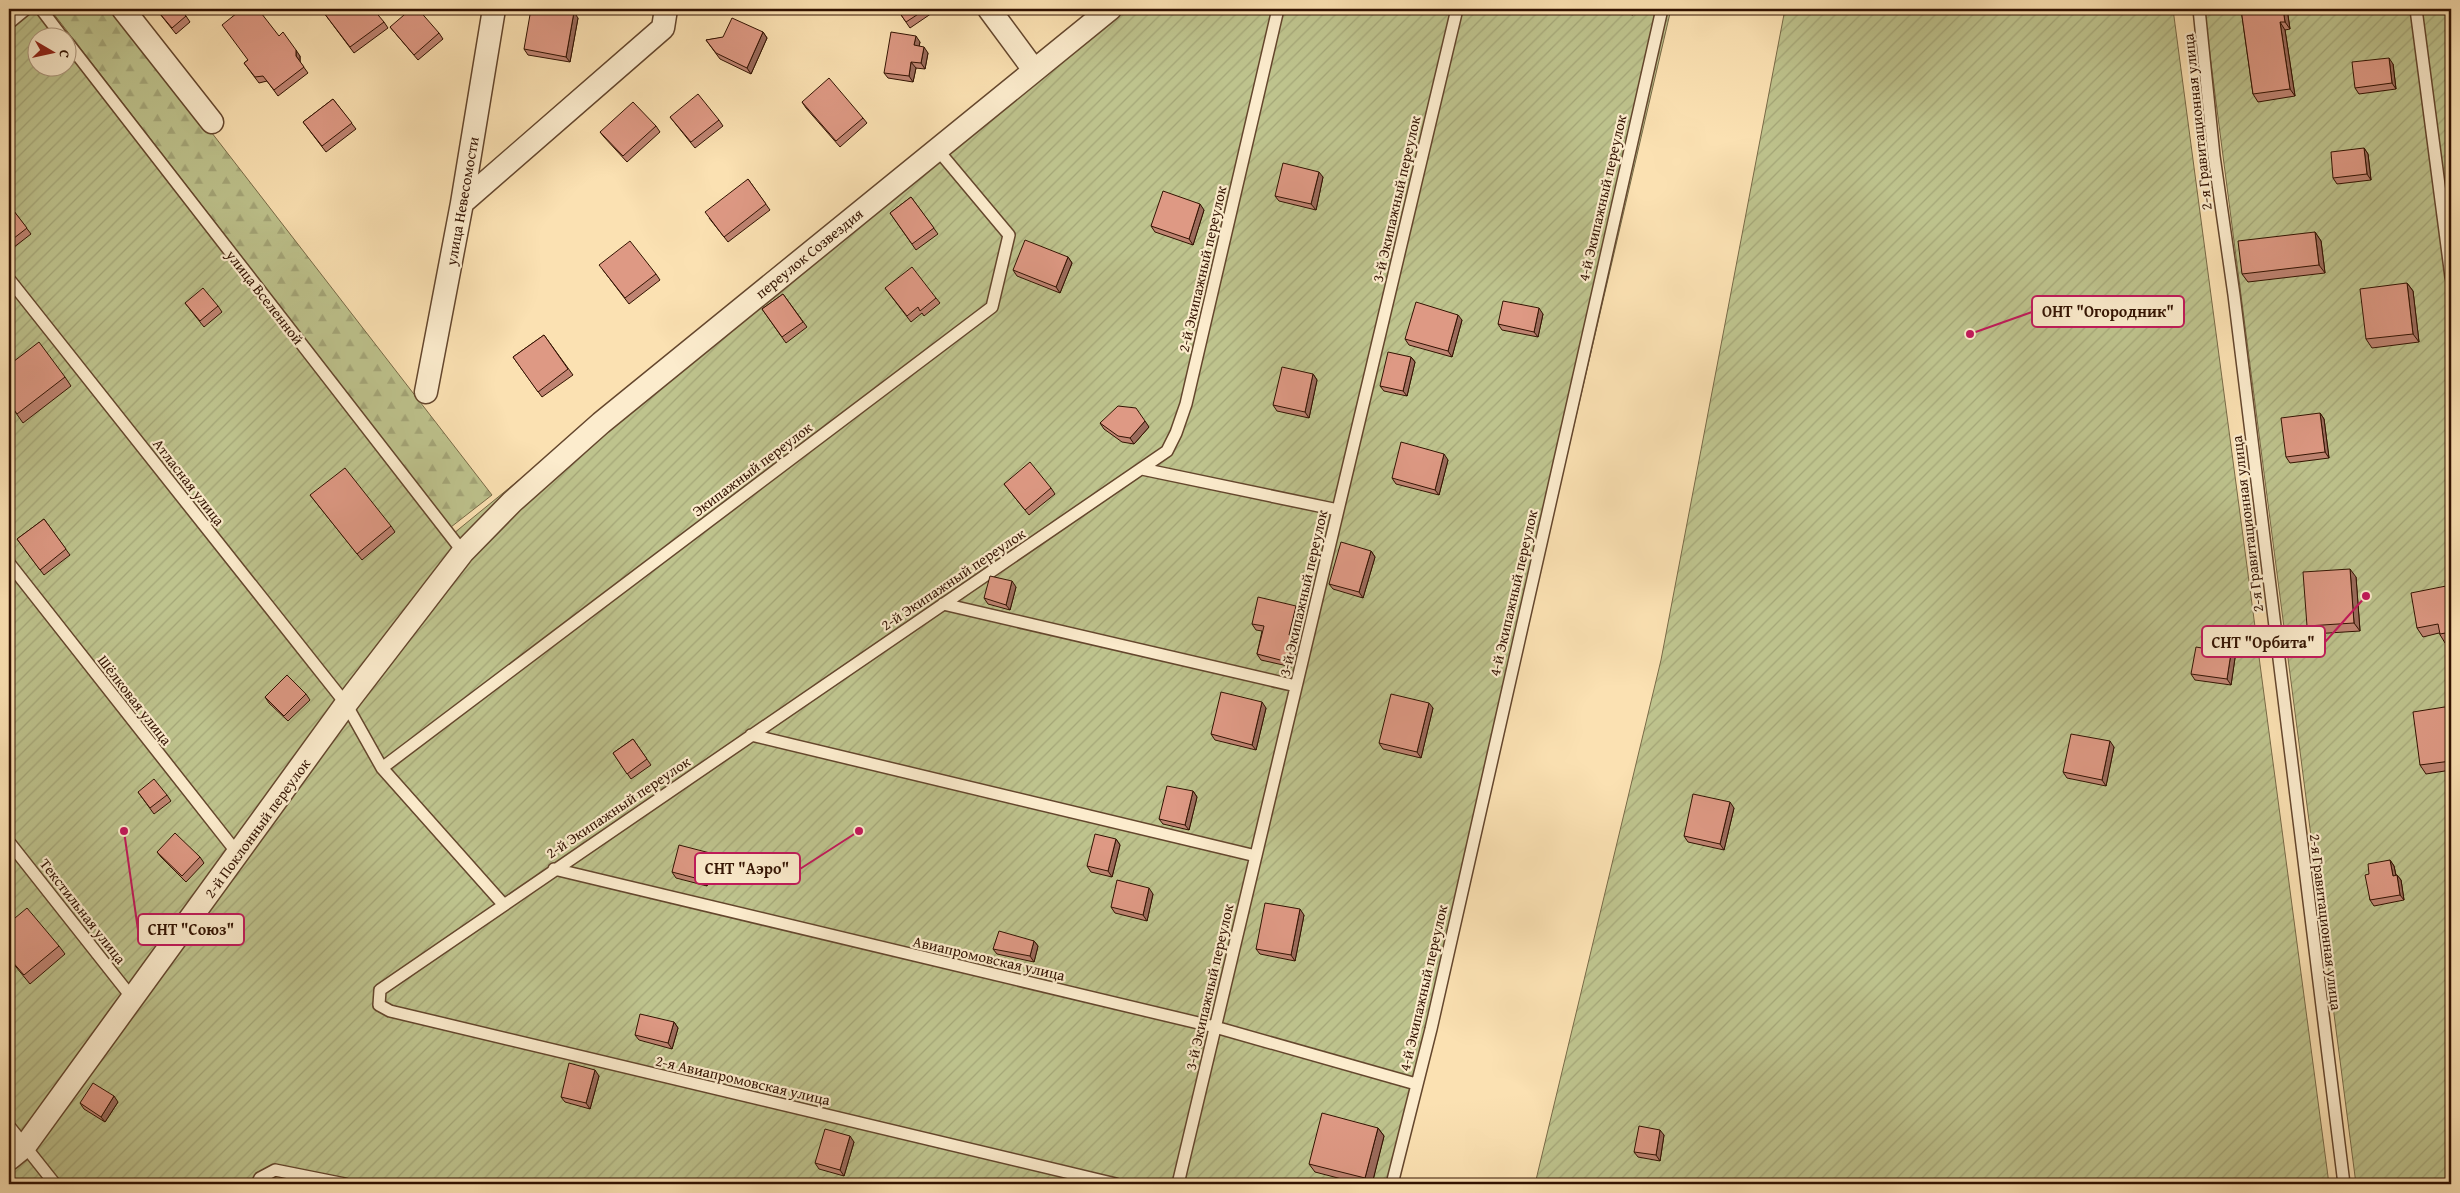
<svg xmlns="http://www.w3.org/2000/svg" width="2460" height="1193" viewBox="0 0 2460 1193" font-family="'Gentium Book Plus',serif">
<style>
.forest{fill:url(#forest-firs);stroke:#786a47}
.garden{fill:url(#garden-furrows);stroke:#786a47}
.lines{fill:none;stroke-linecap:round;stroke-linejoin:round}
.lane-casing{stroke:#64462d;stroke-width:14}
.street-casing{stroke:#64462d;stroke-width:25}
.lane{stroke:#fceccd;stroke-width:11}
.street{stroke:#fceccd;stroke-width:22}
.wall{fill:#bf8472;stroke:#321201}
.shaded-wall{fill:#9b6b5c;stroke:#321201}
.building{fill:#de9984;stroke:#321201}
.labels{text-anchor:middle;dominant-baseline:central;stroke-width:4.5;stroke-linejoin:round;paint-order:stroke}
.street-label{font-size:15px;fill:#321201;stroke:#fceccd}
.leader{fill:none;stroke:#c2185b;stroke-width:2}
.callout-dot{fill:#c2185b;stroke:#fceccd;stroke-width:2}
.callout{fill:#fceccd;stroke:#c2185b;stroke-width:2}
.callout-label{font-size:16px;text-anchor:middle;font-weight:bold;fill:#321201}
</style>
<defs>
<pattern id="forest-firs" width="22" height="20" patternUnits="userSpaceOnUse" patternTransform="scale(1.25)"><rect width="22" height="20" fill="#bec38d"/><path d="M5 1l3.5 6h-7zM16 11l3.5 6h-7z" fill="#a4a678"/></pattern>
<pattern id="garden-furrows" width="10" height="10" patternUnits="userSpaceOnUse" patternTransform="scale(1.25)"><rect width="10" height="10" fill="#bec38d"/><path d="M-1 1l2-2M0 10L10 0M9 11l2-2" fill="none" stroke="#a4a678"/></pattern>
</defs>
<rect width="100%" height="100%" fill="#fbe1b2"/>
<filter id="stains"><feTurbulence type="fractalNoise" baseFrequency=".004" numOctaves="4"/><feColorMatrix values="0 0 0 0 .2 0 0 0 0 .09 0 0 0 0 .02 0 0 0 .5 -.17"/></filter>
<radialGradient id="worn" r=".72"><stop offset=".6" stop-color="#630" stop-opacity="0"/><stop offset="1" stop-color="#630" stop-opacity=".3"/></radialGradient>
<path class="forest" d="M50,9H116L492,495L451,527Z"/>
<path class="garden" d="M9,9H35L57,37L38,38V68H68V51L448,538L1095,9H1671L1397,1184H9Z
M1785,9H2173L2329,1184H1535L1661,660Z
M2204,9H2451V1184H2356Z"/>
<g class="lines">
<defs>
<path id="lane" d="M41,9L63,38
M2199,9L2214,156L2234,295L2344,1184
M2416,9L2451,277
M9,23L26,9
M68,43L463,552
M9,279L346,704L382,768L503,904
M1142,469L1338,510
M9,563L238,854
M943,604L1296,686
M751,735L1256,856
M382,768L992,307L1009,235L937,149
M9,842L133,999
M554,869L1215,1027L1416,1084
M9,1126L55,1184
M257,1184L260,1178L275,1170L345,1184
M1116,1184L390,1011L379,1005L380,990L1167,451L1176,433L1186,404L1278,9
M1178,1184L1457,9
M1392,1184L1431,1029L1662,9"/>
<path id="street" d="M123,9L212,122
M989,9L1034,70
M462,203L663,28L666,9
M426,392L462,203L494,9
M9,1159L25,1146L346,704L463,552L512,502L601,423L1110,9"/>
</defs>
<use href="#lane" class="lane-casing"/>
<use href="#street" class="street-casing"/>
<use href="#lane" class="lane"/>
<use href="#street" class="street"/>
</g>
<path class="wall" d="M156,9L186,16L190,22L176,34Z
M321,9L384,22L388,28L354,53Z
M897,9H938L910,28Z
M1608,9H1635L1633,15Z
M2241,9H2287L2290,29L2285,30L2295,96L2258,102L2253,94Z
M578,18L570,62L528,55L524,49Z
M390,27L439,33L443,39L418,60Z
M763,32L767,38L751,74L720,59L706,40Z
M279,36L300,56V62L308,73L278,96L267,81L259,83L244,63Z
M920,42L919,46L928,53L925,69L916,68L913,82L888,78L884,73Z
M2393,64L2396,89L2359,94L2355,88Z
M333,99L356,129L326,152L303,122Z
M802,102L863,118L867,123L840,147L806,108Z
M670,117L719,120L723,126L695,148Z
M656,126L660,132L627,162L604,137L600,132Z
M2364,148L2368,154L2371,180L2337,184L2333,178Z
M1323,177L1316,210L1279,201L1275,196Z
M748,179L770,210L728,242L709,218Z
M911,197L938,234L916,250L890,213Z
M10,206L31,234L9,251V207Z
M1204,210L1193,245L1155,232L1151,226Z
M2315,232L2321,241L2325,273L2248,282L2242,274Z
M1068,257L1072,263L1060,293L1017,276L1013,270Z
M603,270L656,274L660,280L629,304Z
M2407,283L2413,291L2419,342L2372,348L2366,339Z
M885,288L936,298L940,303L924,316L922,313L911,322Z
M783,294L807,327L786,343L762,309Z
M185,303L218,306L222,312L204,327Z
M1543,314L1538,337L1502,330L1498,324Z
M1462,320L1452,357L1409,345L1405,339Z
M544,335L573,375L542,397L513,357Z
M1411,357L1415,362L1407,396L1384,391L1380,386Z
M9,365L65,377L71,386L23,423L9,403Z
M1313,374L1317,380L1309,418L1277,411L1273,405Z
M2320,413L2324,419L2329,458L2290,463L2286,457Z
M1100,423L1149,427L1134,444L1122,442L1104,429Z
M1448,460L1439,495L1396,484L1392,478Z
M1004,484L1051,488L1055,494L1029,515Z
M310,495L391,526L395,532L362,560Z
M44,519L70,555L44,575L17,539Z
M1371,551L1375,557L1363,598L1333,589L1329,584Z
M2356,577L2360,631L2313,634L2307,626Z
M2451,585V642L2445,643L2439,633L2423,637L2417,628Z
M1016,587L1010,610L988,604L984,598Z
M1300,611L1294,636L1298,642L1292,667L1261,660L1257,654L1262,631L1256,630L1252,624Z
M2235,658L2231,685L2195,680L2191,674Z
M306,694L310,700L288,721L269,703L265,697Z
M2451,706V770L2426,774L2420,765Z
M1266,708L1256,750L1215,740L1211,734Z
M1433,708L1421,758L1383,749L1379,743Z
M633,739L651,765L631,779L613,753Z
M2114,747L2106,786L2067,778L2063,772Z
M1193,791L1197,797L1189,830L1163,824L1159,819Z
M138,792L167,795L171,801L154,814Z
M1734,808L1724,850L1688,842L1684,836Z
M1116,839L1120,845L1112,877L1091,872L1087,866Z
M157,852L200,857L204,863L186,882L161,857Z
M714,859L707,886L676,878L672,872Z
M2390,860L2394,866L2396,875H2397L2401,880L2404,900L2374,906L2370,900L2369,874Z
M1153,894L1147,921L1115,913L1111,907Z
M1304,915L1295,961L1260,954L1256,949Z
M9,923L59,946L65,954L30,984L16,967L10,959L14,956L9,950Z
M1034,941L1038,946L1034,962L997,954L993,949Z
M674,1022L678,1028L672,1049L639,1040L635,1035Z
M599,1076L590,1109L565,1102L561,1097Z
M118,1102L105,1122L84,1109L80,1103Z
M1378,1128L1384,1136L1372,1184H1361L1315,1172L1309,1164Z
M1664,1135L1660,1161L1638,1157L1634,1152Z
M854,1142L844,1176L819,1169L815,1163Z"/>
<path class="shaded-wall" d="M1629,9H1635L1633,15Z
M2283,9H2287L2290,29L2285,22Z
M574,12L578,18L570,62L566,57Z
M2280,22L2285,30L2295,96L2290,89Z
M763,32L767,38L751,74L747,68Z
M916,36L920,42L918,51L914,45Z
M924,47L928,53L925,69L921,63Z
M296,50L300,56V62L296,56Z
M2389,58L2393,64L2396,89L2392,83Z
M911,62L916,68L913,82L909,76Z
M2364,148L2368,154L2371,180L2367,174Z
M1319,172L1323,177L1316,210L1311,204Z
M1200,204L1204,210L1193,245L1189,239Z
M2315,232L2321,241L2325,273L2319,265Z
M1068,257L1072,263L1060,293L1056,287Z
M2407,283L2413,291L2419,342L2413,334Z
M1539,308L1543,314L1538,337L1534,332Z
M1458,315L1462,320L1452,357L1448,351Z
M1411,357L1415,362L1407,396L1403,391Z
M1313,374L1317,380L1309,418L1305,412Z
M2320,413L2324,419L2329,458L2325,452Z
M1145,421L1149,427L1134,444L1130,438Z
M1444,454L1448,460L1439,495L1435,490Z
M1371,551L1375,557L1363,598L1359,592Z
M2350,569L2356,577L2360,631L2354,623Z
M1012,581L1016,587L1010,610L1006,605Z
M1296,606L1300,611L1294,636L1298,642L1292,667L1288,662L1289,635Z
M2231,653L2235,658L2231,685L2227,679Z
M1262,702L1266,708L1256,750L1252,745Z
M1429,703L1433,708L1421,758L1417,752Z
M2110,741L2114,747L2106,786L2102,780Z
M1193,791L1197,797L1189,830L1185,825Z
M1730,802L1734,808L1724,850L1720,844Z
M1116,839L1120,845L1112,877L1108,871Z
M710,853L714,859L707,886L703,880Z
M2390,860L2394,866L2397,881L2393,876Z
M2397,875L2401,880L2404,900L2400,895Z
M1149,888L1153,894L1147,921L1143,915Z
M1300,909L1304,915L1295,961L1291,955Z
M1034,941L1038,946L1034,962L1030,956Z
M674,1022L678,1028L672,1049L668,1043Z
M595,1070L599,1076L590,1109L586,1103Z
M114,1096L118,1102L105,1122L101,1117Z
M1378,1128L1384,1136L1372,1184H1369L1365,1178Z
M1660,1130L1664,1135L1660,1161L1656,1155Z
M850,1136L854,1142L844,1176L840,1170Z"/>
<path class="building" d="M156,9H180L186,16L172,28Z
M242,9H258L279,36L283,32L296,50V56L304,67L274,90L263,76L255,77L244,63L248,60L222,25Z
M321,9H373L384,22L350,47Z
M411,9H418L439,33L414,55L390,27Z
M531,9H556L574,12L566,57L524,49Z
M897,9H926L906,22Z
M2241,9H2283L2285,22H2280L2290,89L2253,94Z
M732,18L763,32L747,68L716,53L706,40L723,37Z
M891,32L916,36L914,45L924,47L921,63L911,62L909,76L884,73Z
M2389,58L2392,83L2355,88L2352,62Z
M829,78L863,118L836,141L802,102Z
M698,94L719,120L691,142L670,117Z
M333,99L352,123L322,146L303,122Z
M633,102L656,126L623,156L600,132Z
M2364,148L2367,174L2333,178L2331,152Z
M1283,163L1319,172L1311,204L1275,196Z
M748,179L766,204L724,237L705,212Z
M1163,191L1200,204L1189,239L1151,226Z
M911,197L934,228L912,244L890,213Z
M10,206L27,228L9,242V207Z
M2315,232L2319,265L2242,274L2238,241Z
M1025,240L1068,257L1056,287L1013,270Z
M630,241L656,274L625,298L599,265Z
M912,267L936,298L920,311L918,307L907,316L885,288Z
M2407,283L2413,334L2366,339L2360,289Z
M203,288L218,306L200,321L185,303Z
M783,294L803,322L782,337L762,309Z
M1503,301L1539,308L1534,332L1498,324Z
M1416,302L1458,315L1448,351L1405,339Z
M544,335L568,369L538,392L513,357Z
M39,342L65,377L17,414L9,402V365Z
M1388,352L1411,357L1403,391L1380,386Z
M1282,367L1313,374L1305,412L1273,405Z
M1118,406L1136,408L1145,421L1130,438L1118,436L1100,423Z
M2320,413L2325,452L2286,457L2281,418Z
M1401,442L1444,454L1435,490L1392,478Z
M1030,462L1051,488L1025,510L1004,484Z
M345,468L391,526L357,554L310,495Z
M44,519L66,549L40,570L17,539Z
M1341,542L1371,551L1359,592L1329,584Z
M2350,569L2354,623L2307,626L2303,572Z
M990,576L1012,581L1006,605L984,598Z
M2451,585V632L2440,634L2438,624L2417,628L2411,593Z
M1258,597L1296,606L1289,635L1294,636L1288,662L1257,654L1264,626L1252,624Z
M2196,647L2231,653L2227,679L2191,674Z
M287,675L306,694L284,716L265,697Z
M1221,692L1262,702L1252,745L1211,734Z
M1391,694L1429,703L1417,752L1379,743Z
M2451,706V761L2420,765L2413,712Z
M2071,734L2110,741L2102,780L2063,772Z
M633,739L647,759L627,774L613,753Z
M154,779L167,795L150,808L138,792Z
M1167,786L1193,791L1185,825L1159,819Z
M1693,794L1730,802L1720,844L1684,836Z
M175,833L200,857L182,876L157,852Z
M1095,834L1116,839L1108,871L1087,866Z
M679,845L710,853L703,880L672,872Z
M2390,860L2393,876L2397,875L2400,895L2370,900L2365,875L2369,874L2368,864Z
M1117,880L1149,888L1143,915L1111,907Z
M1265,903L1300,909L1291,955L1256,949Z
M27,908L59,946L24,975L10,959L14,955L9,949V923Z
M999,931L1034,941L1030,956L993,949Z
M640,1014L674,1022L668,1043L635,1035Z
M569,1063L595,1070L586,1103L561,1097Z
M93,1083L114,1096L101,1117L80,1103Z
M1322,1113L1378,1128L1365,1178L1309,1164Z
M1639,1126L1660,1130L1656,1155L1634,1152Z
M825,1129L850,1136L840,1170L815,1163Z"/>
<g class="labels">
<g class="street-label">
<text transform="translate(2197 122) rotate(-96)">2-я Гравитационная улица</text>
<text transform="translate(1602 198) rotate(-77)">4-й Экипажный переулок</text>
<text transform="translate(1396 199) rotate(-77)">3-й Экипажный переулок</text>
<text transform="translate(462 201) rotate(-80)">улица Невесомости</text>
<text transform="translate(809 253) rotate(-39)">переулок Созвездия</text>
<text transform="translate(1202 269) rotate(-77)">2-й Экипажный переулок</text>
<text transform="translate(265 297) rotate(52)">улица Вселенной</text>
<text transform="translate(752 469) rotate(-37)">Экипажный переулок</text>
<text transform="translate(189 482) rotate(52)">Атласная улица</text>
<text transform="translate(2247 524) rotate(-97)">2-я Гравитационная улица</text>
<text transform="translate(953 579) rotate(-34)">2-й Экипажный переулок</text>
<text transform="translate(1303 593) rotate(-77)">3-й Экипажный переулок</text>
<text transform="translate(1513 593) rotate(-77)">4-й Экипажный переулок</text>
<text transform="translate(135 700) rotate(52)">Шёлковая улица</text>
<text transform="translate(618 807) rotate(-34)">2-й Экипажный переулок</text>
<text transform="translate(257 828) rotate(-54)">2-й Поклонный переулок</text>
<text transform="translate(83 911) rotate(52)">Текстильная улица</text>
<text transform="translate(2326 922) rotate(83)">2-я Гравитационная улица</text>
<text transform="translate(989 958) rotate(13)">Авиапромовская улица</text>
<text transform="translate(1209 987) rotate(-77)">3-й Экипажный переулок</text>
<text transform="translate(1423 988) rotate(-77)">4-й Экипажный переулок</text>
<text transform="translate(743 1080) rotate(13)">2-я Авиапромовская улица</text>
</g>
</g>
<path class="leader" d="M1970 334L2032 312M2366 596L2325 642M859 831L800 869M124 831L138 930"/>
<g class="callout-dot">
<circle cx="1970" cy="334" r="5"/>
<circle cx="2366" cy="596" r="5"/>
<circle cx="859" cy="831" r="5"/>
<circle cx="124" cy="831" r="5"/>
</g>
<g class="callout">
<rect x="2032" y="296" width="152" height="31" rx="5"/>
<rect x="2202" y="626" width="123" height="31" rx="5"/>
<rect x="695" y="853" width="105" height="31" rx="5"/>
<rect x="138" y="914" width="106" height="31" rx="5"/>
</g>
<g class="callout-label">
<text x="2108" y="317">ОНТ "Огородник"</text>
<text x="2263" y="648">СНТ "Орбита"</text>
<text x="747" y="874">СНТ "Аэро"</text>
<text x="191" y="935">СНТ "Союз"</text>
</g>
<rect width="2460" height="1193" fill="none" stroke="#fbe1b2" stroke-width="30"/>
<rect x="10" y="10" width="2440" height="1173" fill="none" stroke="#321201" stroke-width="2.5"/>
<rect x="15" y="15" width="2430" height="1163" fill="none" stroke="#321201"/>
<g transform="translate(52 52) rotate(99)"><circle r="24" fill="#fceccd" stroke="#ab957b"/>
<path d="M0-4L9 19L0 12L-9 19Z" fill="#8f2418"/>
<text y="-8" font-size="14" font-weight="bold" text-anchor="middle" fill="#321201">С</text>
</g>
<rect width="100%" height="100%" filter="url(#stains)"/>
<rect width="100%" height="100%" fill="url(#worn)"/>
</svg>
